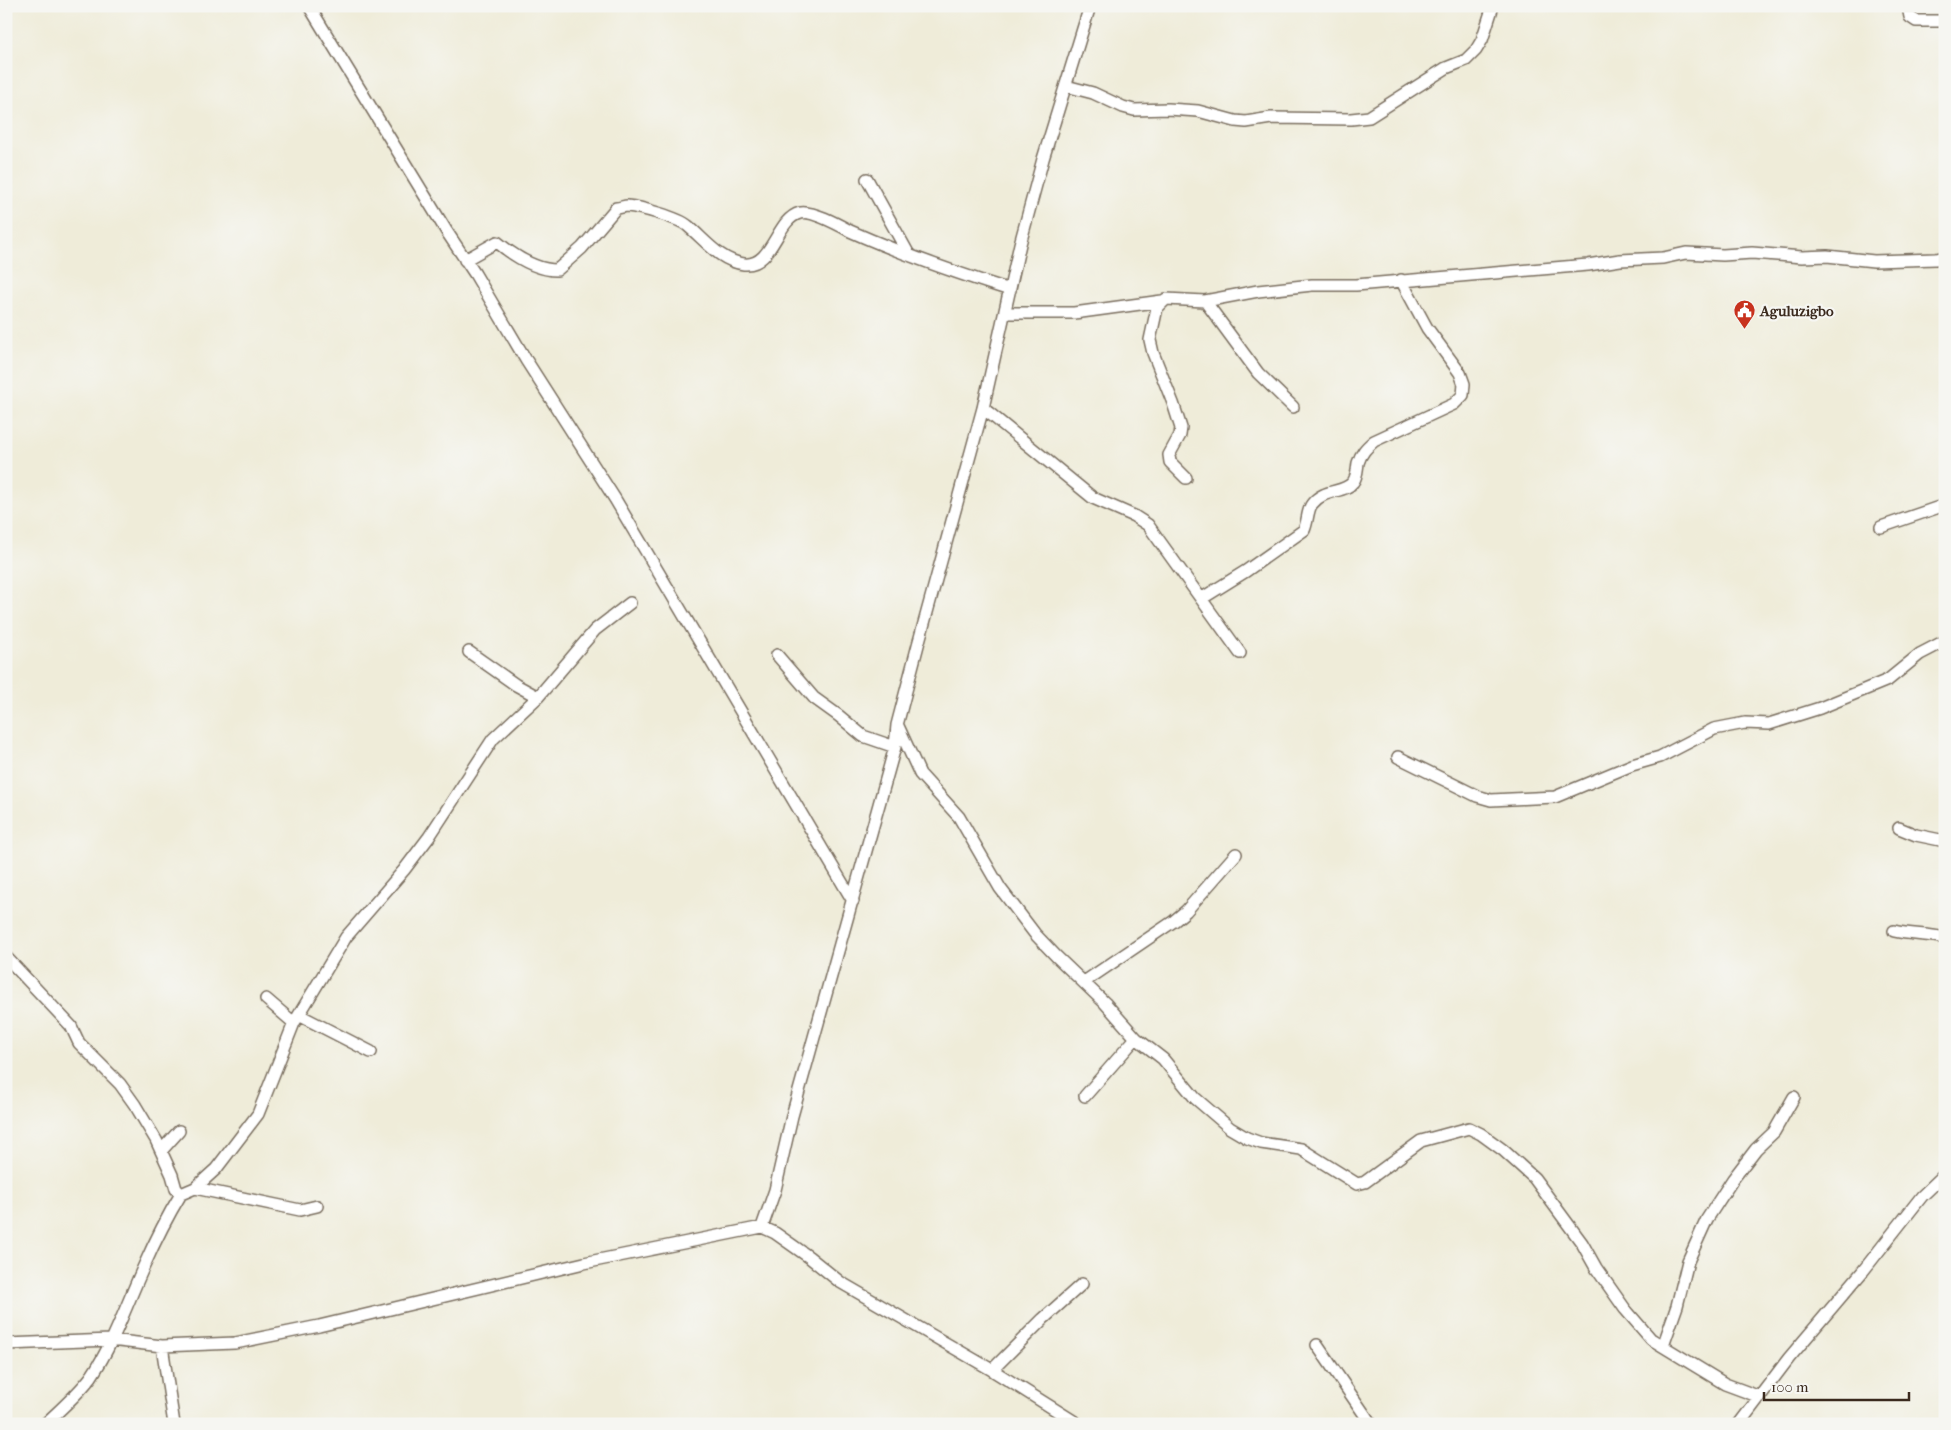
<svg xmlns="http://www.w3.org/2000/svg" width="1951" height="1430" viewBox="0 0 1951 1430" font-family="'IM FELL French Canon',serif">
<style>
.lines{fill:none;stroke-linecap:round;stroke-linejoin:round}
.minor-casing{stroke:#7a6e5f;stroke-width:14}
.minor{stroke:#fff;stroke-width:11}
.labels{text-anchor:middle;dominant-baseline:central;stroke-width:4.5;stroke-linejoin:round;paint-order:stroke}
.poi-label{font-size:15px;font-weight:bold;fill:#3b2a1e;stroke:#f6f6f2;text-anchor:start}
</style>
<rect width="100%" height="100%" fill="#f6f6f2"/>
<filter id="ink" filterUnits="userSpaceOnUse"><feTurbulence type="fractalNoise" baseFrequency=".02" numOctaves="2"/><feDisplacementMap in="SourceGraphic" scale="10" xChannelSelector="R" yChannelSelector="G"/><feConvolveMatrix kernelMatrix="1 2 1 2 8 2 1 2 1" color-interpolation-filters="sRGB"/></filter>
<filter id="wash" filterUnits="userSpaceOnUse"><feTurbulence type="fractalNoise" baseFrequency=".0096" numOctaves="4" result="noise"/><feDisplacementMap in="SourceGraphic" scale="20" xChannelSelector="R" yChannelSelector="G"/><feGaussianBlur stdDeviation="1.12" result="paint"/><feColorMatrix in="noise" values="0 0 0 0 0 0 0 0 0 0 0 0 0 0 0 0 0 1.4 0 .05"/><feComposite in="paint" operator="in"/></filter>
<g filter="url(#wash)">
<rect width="100%" height="100%" fill="#efecd9"/>
</g>
<g filter="url(#ink)">
<g class="lines">
<defs>
<path id="minor" d="M309,6L447,232L475,274L526,360L615,499L853,901
M1913,6L1909,12L1910,17L1916,21H1945
M1066,86L1093,93L1123,107L1134,110L1168,109L1198,111L1235,121L1246,122L1271,118L1351,119L1369,117L1446,68L1466,60L1476,50L1482,40L1493,6
M867,179L908,253
M465,260L497,242C514,256 535,270 557,270L582,248L616,208C620,208 624,206 627,206C640,207 679,218 688,226C705,240 720,261 744,264C773,267 776,219 800,213C812,210 839,225 850,231C902,254 956,273 1010,290
M1205,301L1258,373L1293,407
M1005,313H1074L1162,301
M983,408L1093,498L1134,516L1148,525L1240,653
M1186,478L1170,462L1169,455L1180,435L1181,428L1173,403L1153,353L1150,340L1157,308L1166,299L1205,301L1258,291L1312,285H1356L1588,265L1620,260L1663,258L1686,253L1723,255L1752,253L1802,257L1827,256L1874,261L1936,259L1945,257
M1881,527L1945,505
M1201,599L1246,571L1304,530C1308,522 1307,510 1312,504C1324,488 1344,494 1353,482C1357,477 1357,470 1358,463C1361,453 1366,448 1374,441L1454,404L1463,395L1464,384L1460,373L1427,328L1401,280
M469,652L516,685L538,697
M777,655L814,698L839,716L863,736L895,747
M898,726L920,774L959,817L1000,888L1035,934L1057,957L1105,1003L1136,1038
M1398,757L1477,796L1491,800L1555,797L1632,765L1660,757L1714,729L1745,723L1769,724L1820,708L1888,680L1920,654L1945,641
M1899,828L1916,835L1945,841
M1894,931C1911,935 1928,934 1945,938
M6,957L71,1026L79,1043L120,1084L135,1105L156,1140L172,1175L176,1189L181,1194C167,1217 155,1241 144,1266C127,1303 114,1343 91,1377C78,1394 61,1409 45,1424
M1084,982L1174,921L1186,911L1236,854
M266,999L294,1023
M299,1015L371,1052
M1085,1096L1136,1038L1163,1059L1195,1098L1230,1128L1247,1138L1261,1143L1301,1149L1357,1184L1365,1182L1421,1141L1469,1128L1481,1134L1503,1150L1534,1178L1582,1243L1596,1268L1625,1309L1651,1339L1725,1384L1760,1397
M161,1151L179,1131
M195,1188L300,1210L317,1206
M181,1194L195,1188L216,1169L258,1114L294,1023L346,937L404,870L429,837L493,739L538,697L595,630L630,603
M762,1227L775,1190L792,1116L895,747L897,725L918,645L983,408L1020,244L1043,159L1090,6
M6,1344L111,1340L162,1346L235,1343L319,1326L584,1263L762,1227L775,1233L809,1257L840,1282L992,1370L1078,1424
M1317,1345L1371,1424
M162,1346L174,1424
M1663,1346L1677,1306L1688,1261L1707,1219L1733,1179L1756,1149L1774,1132L1794,1097
M992,1370L1043,1319L1082,1284
M1739,1424L1789,1358L1863,1271L1922,1196L1945,1174"/>
</defs>
<use href="#minor" class="minor-casing"/>
<use href="#minor" class="minor"/>
</g>
</g>
<defs>
<symbol id="civic-pin" viewBox="-11 -11 22 30"><path d="M0 17L-7.5 6A9.5 9.5 0 1 1 7.5 6Z" fill="#c8321e" stroke="#f6f6f2"/><path d="M-.6-6.5H3V-4.5H.6V-3L4-1V1h2V6H-6V1h2V-1L-.6-3ZM-1.2 2.5V6h2.4V2.5Z" fill="#fff"/></symbol>
</defs>
<g fill-rule="evenodd">
<use href="#civic-pin" x="1732" y="298" width="25" height="34"/>
</g>
<g class="labels">
<g class="poi-label">
<text x="1760" y="311">Aguluzigbo</text>
</g>
</g>
<rect width="1951" height="1430" fill="none" stroke="#f6f6f2" stroke-width="25"/>
<path d="M1764 1392v8h145v-8" fill="none" stroke="#3b2a1e" stroke-width="2.5"/>
<text x="1771" y="1392" font-size="15" fill="#3b2a1e" stroke="#f6f6f2" stroke-width="4" paint-order="stroke">100 m</text>
</svg>
